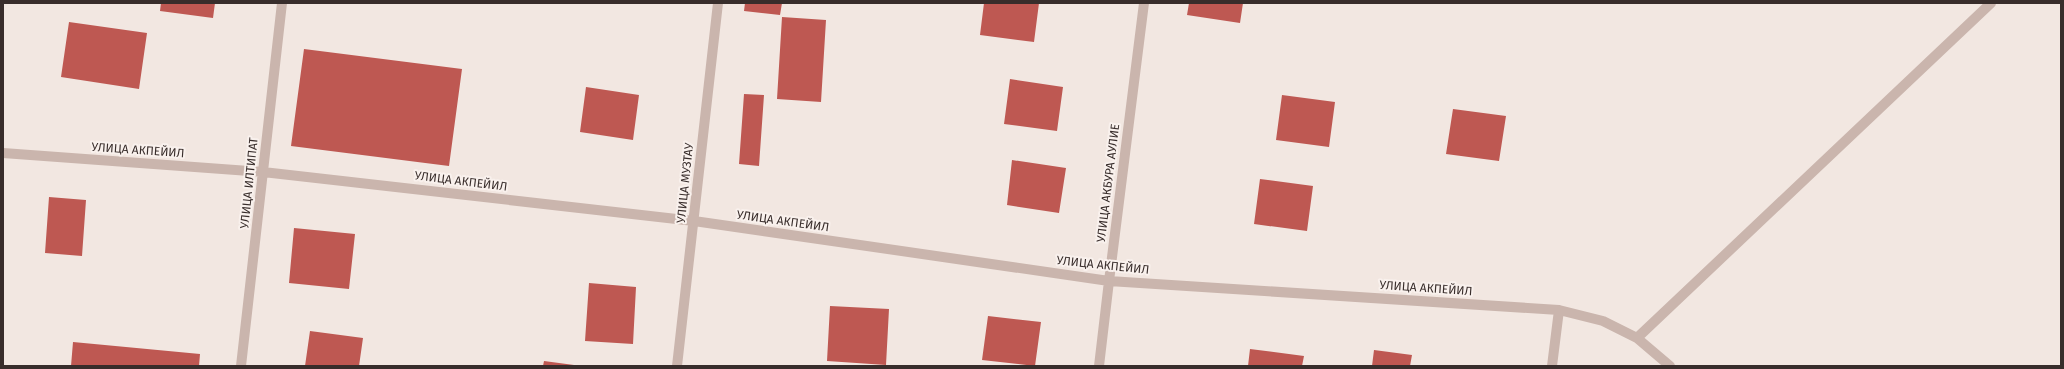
<svg xmlns="http://www.w3.org/2000/svg" width="2064" height="369" viewBox="0 0 2064 369" font-family="'Fira Sans',sans-serif">
<style>
.building{fill:#be5852}
.lines{fill:none;stroke-linecap:round;stroke-linejoin:round}
.street{stroke:#cab5ad;stroke-width:10}
.labels{text-anchor:middle;dominant-baseline:central;stroke-width:4;stroke-linejoin:round;paint-order:stroke}
.street-label{font-size:12px;fill:#382d2b;stroke:#f9f1ed}
</style>
<rect width="100%" height="100%" fill="#f2e7e1"/>
<path class="building" d="M161,3H215L213,18L160,11Z
M745,3H782L780,15L744,11Z
M984,3H1039L1034,42L980,35Z
M1189,3H1243L1240,23L1187,15Z
M782,17L826,20L821,102L777,99Z
M69,22L147,33L139,89L61,77Z
M304,49L462,69L449,166L291,146Z
M1010,79L1063,87L1057,131L1004,124Z
M586,87L639,95L633,140L580,132Z
M744,94L764,95L759,166L739,164Z
M1282,95L1335,102L1329,147L1276,140Z
M1453,109L1506,116L1499,161L1446,154Z
M1012,160L1066,168L1059,213L1007,205Z
M1260,179L1313,186L1307,231L1254,224Z
M49,197L86,200L82,256L45,253Z
M294,228L355,234L349,289L289,283Z
M589,283L636,287L633,344L585,341Z
M830,306L889,309L886,365L827,361Z
M988,316L1041,322L1035,366L982,360Z
M310,331L363,338L359,366H305Z
M73,342L200,354L199,366H71Z
M1250,349L1304,356L1302,366H1248Z
M1374,350L1412,355L1410,366H1372Z
M544,361L574,365V366H543Z"/>
<g class="lines">
<path class="street" d="M3,153L263,172L694,221L1109,281L1559,310L1603,321L1637,338L1670,366
M1637,338L1991,3
M241,366L282,3
M677,366L718,3
M1099,366L1109,281L1144,3
M1552,366L1559,310"/>
</g>
<g class="labels">
<g class="street-label">
<text transform="translate(138 150) rotate(4)">УЛИЦА АКПЕЙИЛ</text>
<text transform="translate(461 181) rotate(7)">УЛИЦА АКПЕЙИЛ</text>
<text transform="translate(249 183) rotate(-84)">УЛИЦА ИЛТИПАТ</text>
<text transform="translate(685 183) rotate(-84)">УЛИЦА МУЗТАУ</text>
<text transform="translate(1108 183) rotate(-83)">УЛИЦА АКБУРА АУЛИЕ</text>
<text transform="translate(783 221) rotate(8)">УЛИЦА АКПЕЙИЛ</text>
<text transform="translate(1103 265) rotate(6)">УЛИЦА АКПЕЙИЛ</text>
<text transform="translate(1426 288) rotate(4)">УЛИЦА АКПЕЙИЛ</text>
</g>
</g>
<rect width="2064" height="369" fill="none" stroke="#382d2b" stroke-width="8"/>
</svg>
